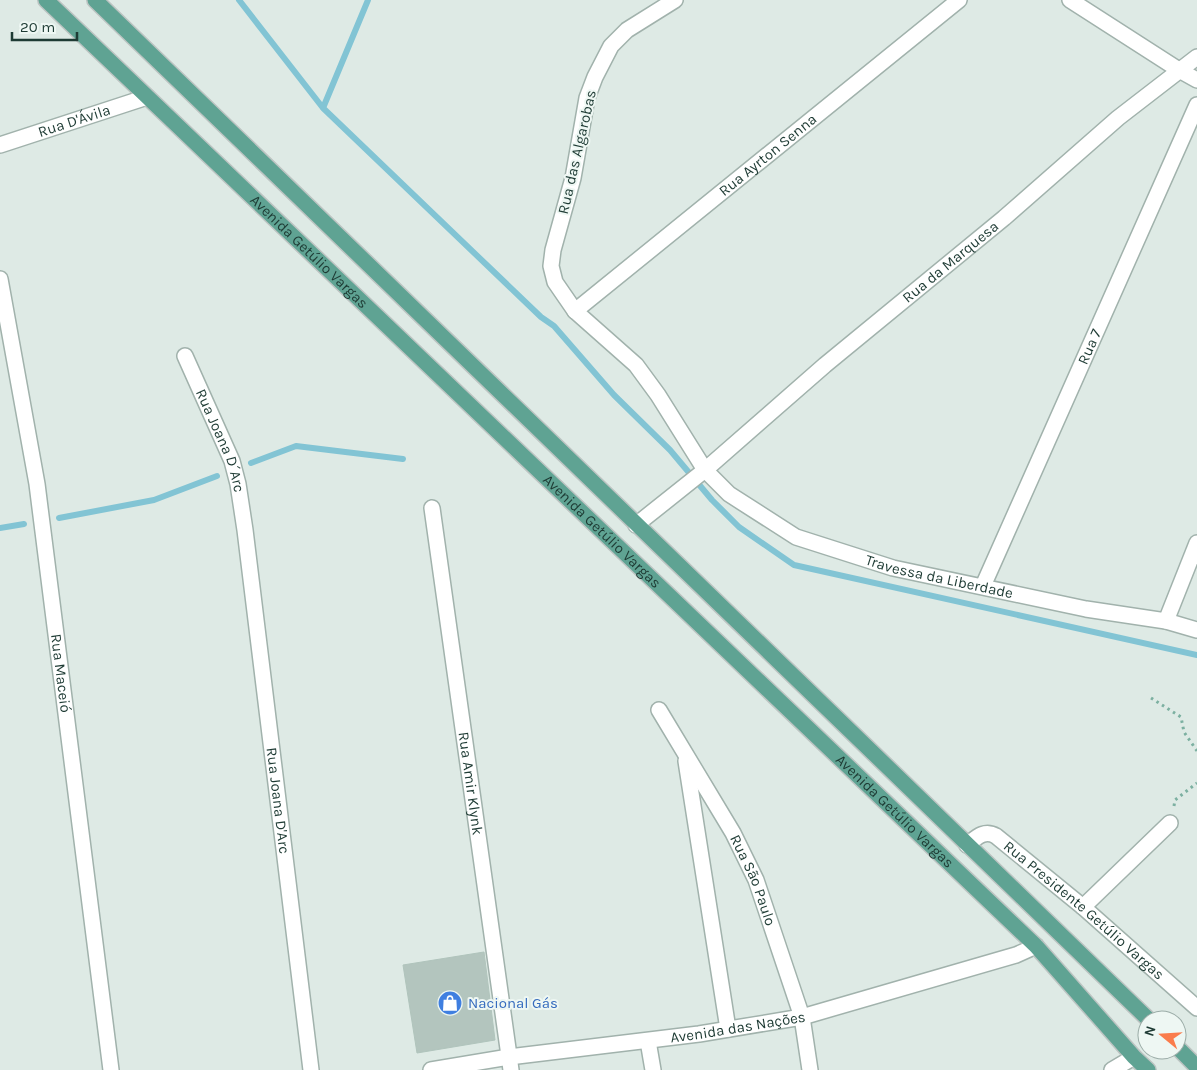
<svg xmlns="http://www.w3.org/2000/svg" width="1197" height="1070" viewBox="0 0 1197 1070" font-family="Karla,sans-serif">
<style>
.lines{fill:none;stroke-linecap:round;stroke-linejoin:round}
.stream{stroke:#82c4d4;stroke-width:6}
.building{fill:#b3c5be;stroke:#b0c4bc}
.minor-casing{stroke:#a1b2ac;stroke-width:18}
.major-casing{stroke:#bcc4c2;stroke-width:18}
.path{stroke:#7cb0a1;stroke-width:3;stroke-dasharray:2.5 4;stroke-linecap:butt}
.minor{stroke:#fff;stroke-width:15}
.major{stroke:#5fa393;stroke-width:15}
.labels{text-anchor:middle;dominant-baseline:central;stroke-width:4;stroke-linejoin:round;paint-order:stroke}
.street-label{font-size:15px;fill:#1e3b34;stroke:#eef7f3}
.shop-label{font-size:15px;fill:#366cbe;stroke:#eef7f3;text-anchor:start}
</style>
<rect width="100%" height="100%" fill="#deeae5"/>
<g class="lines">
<path class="stream" d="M239,0L323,108L541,317L554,326L614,395L670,450L712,500L739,527L794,565L1197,655
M323,108L368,0
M251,463L296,446L403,459
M59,518L154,500L217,476
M0,528L24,524"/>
</g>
<path class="building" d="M484,952L495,1040L417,1053L403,965Z"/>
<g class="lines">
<defs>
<g id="minor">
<path id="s1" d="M675,0L627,30L611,46L595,77L587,98L573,178L553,250L551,266L555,282L575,311L636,365L658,395L705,470L729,494L796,537L893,568L1086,609L1166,621L1197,630"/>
<path d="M1070,0L1179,70L1197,80"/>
<path id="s2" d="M0,145L147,97"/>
<path id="s3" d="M0,279L37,484L111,1070"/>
<path id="s4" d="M575,311L959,0"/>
<path id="s5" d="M185,356L232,461L238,484L245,530L311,1070"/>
<path id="s6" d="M432,508L511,1070"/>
<path id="s7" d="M636,525L705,470L825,365L1004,218L1118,118L1197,57"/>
<path id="s8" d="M983,586L1197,105"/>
<path d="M1166,621L1197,543"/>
<path id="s9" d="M659,710L733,833L756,880L802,1017L810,1070"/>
<path d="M686,761L728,1029"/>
<path id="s10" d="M967,845C976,838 984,829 996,836L1083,907L1197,1008"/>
<path d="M1083,907L1170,823"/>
<path d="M648,1041L653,1070"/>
<path id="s11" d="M431,1070L509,1057L699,1034L802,1017L1016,955L1036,946"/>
<path d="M1112,1070L1134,1057"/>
</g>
<g id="major">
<path id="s12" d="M46,0L1036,946L1134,1057L1148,1070"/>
<path d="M95,0L1149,1020"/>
<path d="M1177,1047L1197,1067"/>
</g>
</defs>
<use href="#minor" class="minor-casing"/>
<use href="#major" class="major-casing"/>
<path class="path" d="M1151,698L1181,717L1184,732L1197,751
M1174,806L1175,800L1197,783"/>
<use href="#minor" class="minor"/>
<use href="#major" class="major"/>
</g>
<defs>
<symbol id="shop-disc" viewBox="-11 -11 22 22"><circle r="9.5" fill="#3f7fe0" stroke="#eef7f3"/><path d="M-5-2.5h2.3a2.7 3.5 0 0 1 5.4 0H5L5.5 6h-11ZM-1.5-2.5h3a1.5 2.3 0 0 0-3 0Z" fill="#fff"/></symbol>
</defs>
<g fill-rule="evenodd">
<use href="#shop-disc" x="436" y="989" width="28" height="28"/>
</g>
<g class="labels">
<g class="street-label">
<text stroke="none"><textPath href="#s2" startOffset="78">Rua D'Ávila</textPath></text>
<text transform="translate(577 152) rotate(-77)">Rua das Algarobas</text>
<text stroke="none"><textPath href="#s4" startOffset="248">Rua Ayrton Senna</textPath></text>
<text stroke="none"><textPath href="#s12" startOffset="364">Avenida Getúlio Vargas</textPath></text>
<text stroke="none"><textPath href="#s7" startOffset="410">Rua da Marquesa</textPath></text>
<text stroke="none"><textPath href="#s8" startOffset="262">Rua 7</textPath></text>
<text stroke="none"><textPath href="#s5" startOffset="92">Rua Joana D´Arc</textPath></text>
<text stroke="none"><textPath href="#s12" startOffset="769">Avenida Getúlio Vargas</textPath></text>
<text stroke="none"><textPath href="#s1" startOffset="830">Travessa da Liberdade</textPath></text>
<text stroke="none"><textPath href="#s3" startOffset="399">Rua Maceió</textPath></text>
<text stroke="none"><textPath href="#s6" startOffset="278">Rua Amir Klynk</textPath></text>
<text stroke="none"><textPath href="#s5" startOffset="458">Rua Joana D'Arc</textPath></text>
<text stroke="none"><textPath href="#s12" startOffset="1174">Avenida Getúlio Vargas</textPath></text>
<text stroke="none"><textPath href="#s9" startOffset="195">Rua São Paulo</textPath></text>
<text stroke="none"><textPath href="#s10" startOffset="148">Rua Presidente Getúlio Vargas</textPath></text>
<text stroke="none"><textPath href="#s11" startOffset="310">Avenida das Nações</textPath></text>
</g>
<g class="shop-label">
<text x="468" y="1003">Nacional Gás</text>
</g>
</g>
<g transform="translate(1162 1035) rotate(288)"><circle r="24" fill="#eef7f3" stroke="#9baca7"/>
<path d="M0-4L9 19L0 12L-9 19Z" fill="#fa7c4c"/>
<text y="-8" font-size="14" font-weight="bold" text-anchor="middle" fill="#1e3b34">N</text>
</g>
<path d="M12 32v8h65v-8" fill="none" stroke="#1e3b34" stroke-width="2.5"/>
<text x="20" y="32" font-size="15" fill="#1e3b34" stroke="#eef7f3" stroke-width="4" paint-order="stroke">20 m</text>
</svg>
